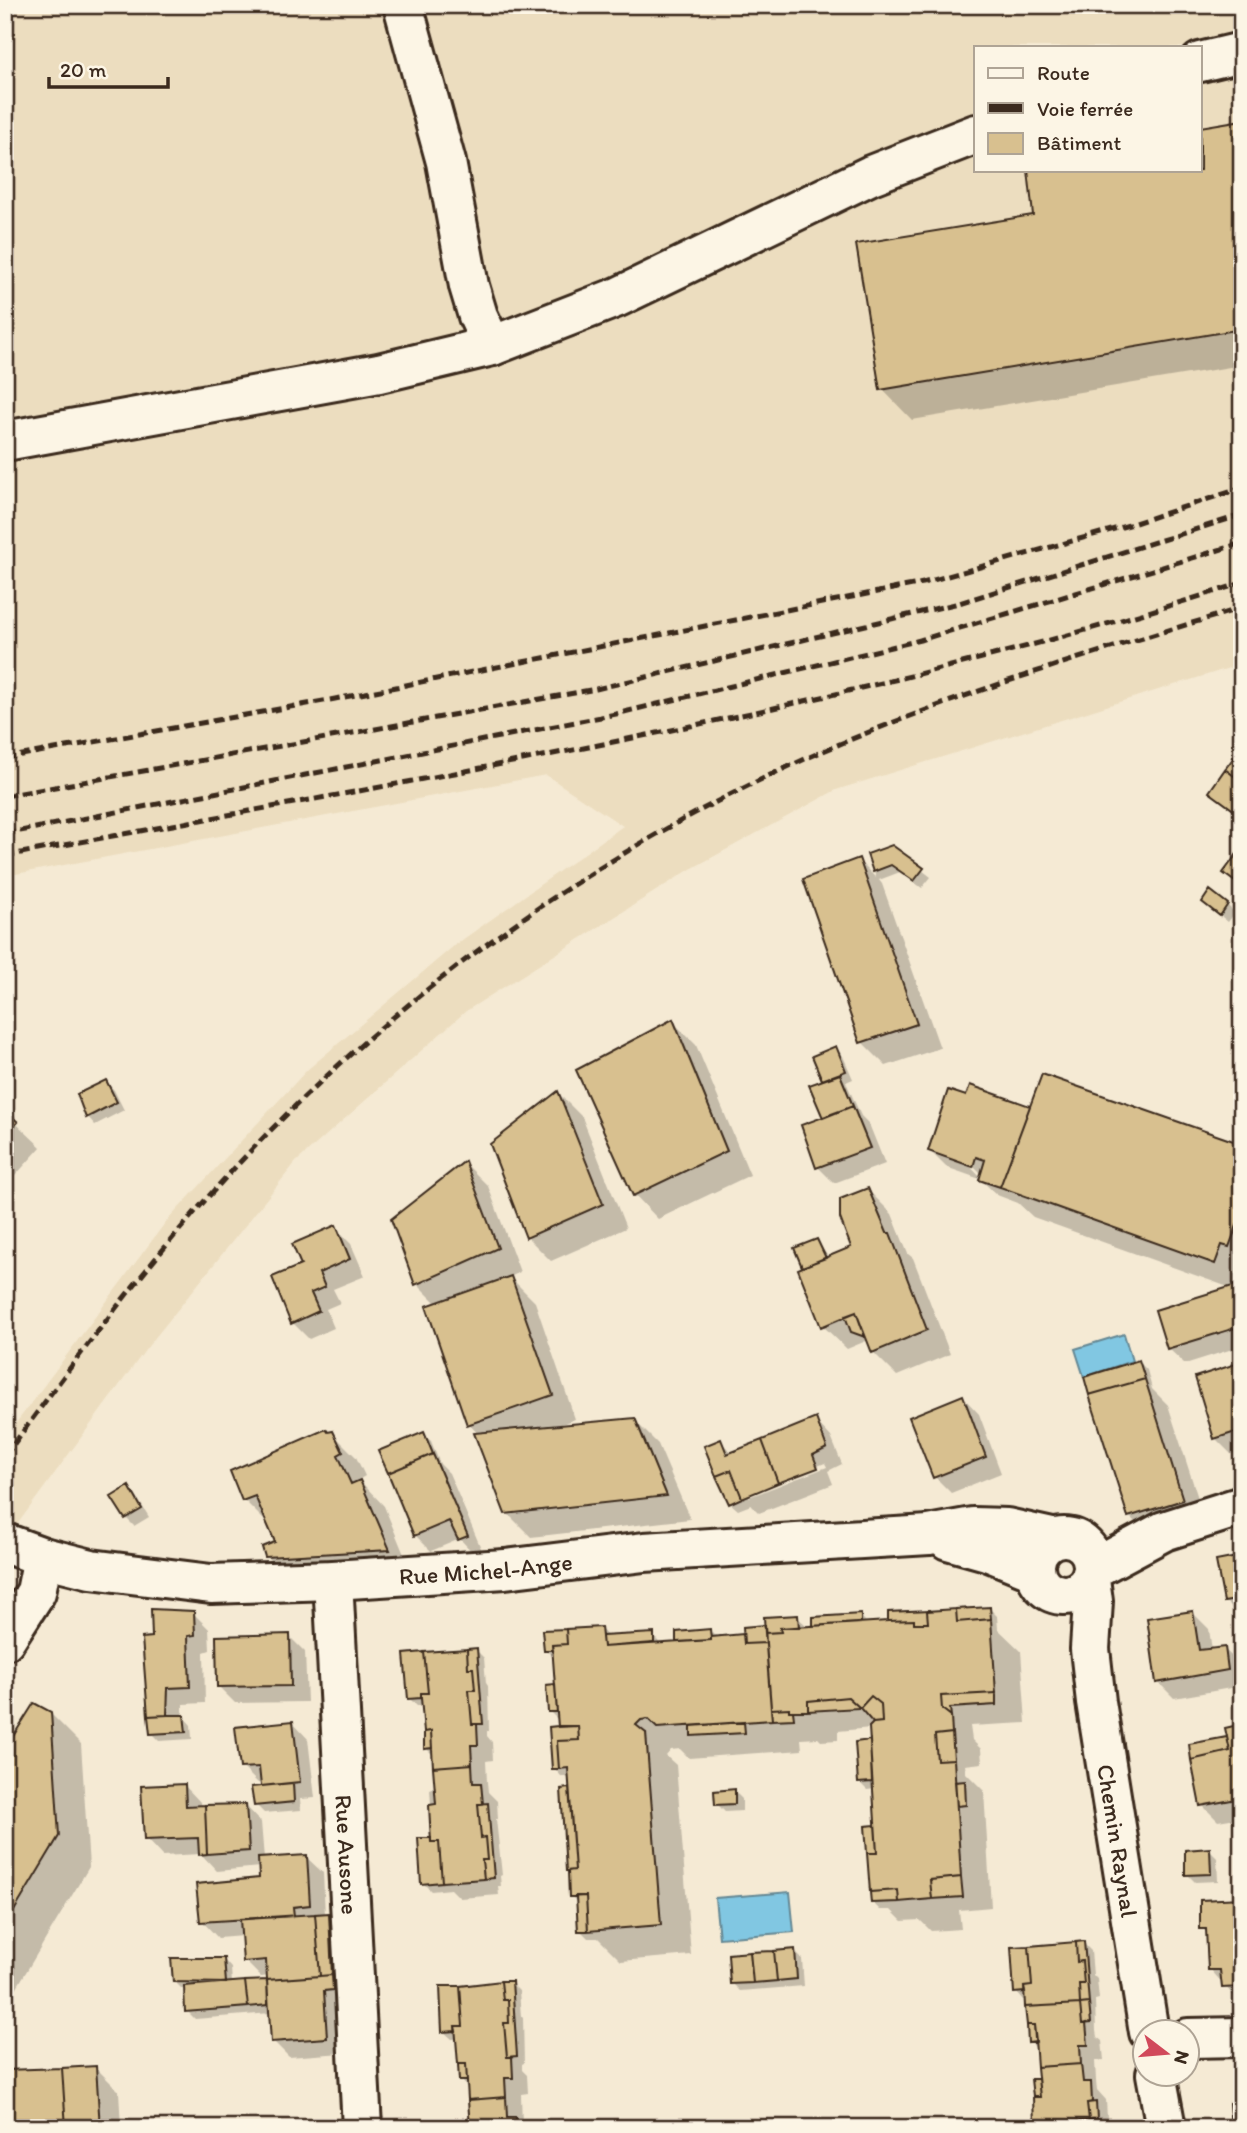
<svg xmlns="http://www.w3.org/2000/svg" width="1247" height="2133" viewBox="0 0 1247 2133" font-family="Itim,sans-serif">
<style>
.built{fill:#ecddbf;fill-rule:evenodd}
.water{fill:#81c7e2;stroke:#658894;stroke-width:2}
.shadow{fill:#0003;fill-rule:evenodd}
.building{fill:#d8c08f;stroke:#3b2a1e;stroke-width:2}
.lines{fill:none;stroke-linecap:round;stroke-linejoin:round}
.minor-casing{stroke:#3b2a1e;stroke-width:44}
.minor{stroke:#fcf5e5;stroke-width:38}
.rail{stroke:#3b2a1e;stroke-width:5;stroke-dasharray:10 5;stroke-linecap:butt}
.labels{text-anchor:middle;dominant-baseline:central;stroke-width:7;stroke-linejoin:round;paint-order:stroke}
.street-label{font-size:24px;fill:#3b2a1e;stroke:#fcf5e5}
</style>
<rect width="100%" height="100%" fill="#f5ead4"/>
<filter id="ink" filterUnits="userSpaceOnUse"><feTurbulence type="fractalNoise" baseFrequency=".0143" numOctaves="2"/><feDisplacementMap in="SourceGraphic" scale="14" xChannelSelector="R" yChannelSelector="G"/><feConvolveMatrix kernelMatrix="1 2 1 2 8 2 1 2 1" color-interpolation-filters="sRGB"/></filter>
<g filter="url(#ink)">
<path class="built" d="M5,5H1242V664L836,790L689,870L466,1011L296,1162L146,1349L5,1541V1438L165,1223L307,1070L455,945L623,826L546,775L5,876ZM976,47H1200V170H976Z"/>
<path class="water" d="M1124,1334L1132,1361L1084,1377L1075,1349Z
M790,1892L794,1932L719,1938L715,1898Z"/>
<path class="shadow" d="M1242,122V365L912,420L882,389L1035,216L1029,170H1200V128Z
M1242,764V816L1219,799Z
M892,847L931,877L922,888L900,872L879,880L882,884L940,1048L886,1066L862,1042L858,860L876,878L869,855Z
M1204,902L1227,905L1235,913L1228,922Z
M672,1021L696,1045L750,1175L658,1219L635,1195Z
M836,1048L843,1056L853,1079L846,1082L861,1116L869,1124L885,1164L834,1183L818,1167L825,1118L824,1081L814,1056Z
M106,1082L114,1090L124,1110L95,1125L88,1117L79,1095Z
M558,1093L582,1117L626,1228L551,1261L527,1237Z
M967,1098L1242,1146V1346L1185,1364L1168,1348L1231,1288L1033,1217L1018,1203L997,1195L980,1179L946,1167L930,1151ZM968,1160L982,1174V1179L966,1162Z
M5,1113L41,1147L5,1187Z
M465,1163L488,1186L520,1272L510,1277L535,1302L575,1419L556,1426L634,1420L658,1444L690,1519L531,1537L507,1513L479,1435L469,1424L428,1307L437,1304L417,1284Z
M868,1190L892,1214L908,1254L913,1258L950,1354L897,1376L873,1352L869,1342L866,1341L847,1349L823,1326L803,1266L817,1241L829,1258L853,1248Z
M335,1228L351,1244L365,1276L333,1289L340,1303L326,1309L334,1328L309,1339L293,1323L304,1266Z
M5,1332L13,1340L5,1355Z
M1139,1362L1147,1370L1152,1389L1168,1405L1206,1523L1153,1540L1129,1516Z
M1242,1364V1451L1231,1454L1215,1438Z
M963,1397L979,1414L1001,1473L951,1493L935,1477Z
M815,1420L831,1437L842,1464L828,1471L833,1484L759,1513L751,1505L738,1510L730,1503L721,1442L733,1454ZM825,1463L827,1467L749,1497V1493Z
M332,1433L356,1457L365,1476L360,1479L363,1484L384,1506L412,1574L290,1580L266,1556L277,1543L268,1524L244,1500Z
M423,1434L431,1441L440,1464L449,1473L483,1553L476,1556L460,1539L431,1551L415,1535Z
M129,1488L136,1496L149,1517L134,1526L126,1518Z
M1242,1557V1617H1241L1225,1601Z
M989,1608L997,1616L998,1629L1021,1651L1026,1723L970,1726L972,1740L981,1749L982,1763L965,1765L966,1773L984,1791L991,1907L959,1910L961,1929L931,1931L920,1920L902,1921L891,1910H880L873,1903L874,1827L877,1830L875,1789L867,1790L859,1782L872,1742L871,1728L838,1731V1740L821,1741L818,1738L801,1739L802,1750L689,1758L680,1749L671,1750L666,1756L676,1765L691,1955L621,1961L598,1938H588L580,1930L578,1903L571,1896L568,1870L570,1778L561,1776L554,1768L560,1728L557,1719L550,1712L557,1686L553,1657L545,1649L600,1628L609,1638L653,1635L661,1645L680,1644L678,1641L710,1631L717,1638L745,1636L797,1617L805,1624V1628L861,1616L868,1625Z
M193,1613L209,1629L210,1650L204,1652L205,1703L183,1704V1716L191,1725L192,1739L159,1741L151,1733L154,1639Z
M1193,1613L1209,1629L1212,1651L1224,1649L1241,1665L1242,1686L1174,1698L1158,1682Z
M289,1636L305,1652L307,1702L235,1703L219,1687Z
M476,1650L484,1658L486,1683L488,1686L489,1731H487V1736L492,1742L493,1760L486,1761L487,1782L488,1792L497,1801L498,1819H496L502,1875L500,1876L501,1886H498L499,1895L460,1898L451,1889L431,1891L423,1883L433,1839L430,1789L433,1788L437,1791L434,1756L426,1748L423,1706H417L410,1699Z
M50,1713L81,1744L89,1867L5,2007V1753Z
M292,1722L308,1739L315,1798L300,1799L301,1810L264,1813L256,1805L266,1787L263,1783H258L242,1767Z
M1242,1726V1817L1218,1821L1202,1805L1229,1739Z
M184,1785L200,1802L201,1807L245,1805L261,1822L264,1859L306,1857L323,1873L325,1915H328L336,1923L342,2053L289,2057L273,2041L271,2013L195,2019L187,2011L186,1989H182L174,1981L224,1960L231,1968L232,1984L266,1982L269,1985V1976L261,1977L245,1961L243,1936L218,1938L202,1921L261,1880L260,1867L217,1871L201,1854L162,1856L146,1839Z
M734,1791L742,1799V1811L725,1812L717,1804Z
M1209,1850L1217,1858L1218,1881L1195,1882L1187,1874Z
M1242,1900V2003H1240L1210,1969L1208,1934L1202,1928Z
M1083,1943L1091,1951L1093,1975L1097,1979L1099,1999L1095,2000L1096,2031L1097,2037L1102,2041L1104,2060L1095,2061L1096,2081L1097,2090L1106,2100L1107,2118L1104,2119V2128H1036L1033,2081H1040L1038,2050L1030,2042L1026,2000H1023L1016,1992Z
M794,1951L802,1959L804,1986L740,1991L732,1983Z
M511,1983L519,1991L521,2016L523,2018L524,2063L522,2064V2070L527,2075L528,2093L521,2094L522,2126L524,2128H465V2125L469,2124L472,2127L469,2089L461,2081L458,2039H452L444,2032Z
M95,2067L119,2091L121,2128H5Z"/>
<path class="building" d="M1242,120V329L880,390L856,244L1033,215L1028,170H1200V127Z
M1235,756L1242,762V782L1225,769Z
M1225,769L1242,782V802L1235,811L1209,792Z
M892,845L924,868L914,881L891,865L873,872L867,854Z
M1242,847V887L1223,873Z
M859,858L917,1024L860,1043L803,879Z
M1210,890L1228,904L1220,916L1202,902Z
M673,1019L727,1151L633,1196L576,1070Z
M836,1046L846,1071L822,1080L812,1056Z
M840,1074L853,1106L823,1118L809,1085Z
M1042,1074L1242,1144V1212L1229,1247L1222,1245L1215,1264L1000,1187Z
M106,1080L117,1102L86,1118L77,1094Z
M970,1085L1030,1106L1000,1187L979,1180L985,1160L976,1157L973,1167L928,1151L948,1090L966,1096Z
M558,1091L603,1204L526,1238L490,1144Z
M853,1106L870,1148L816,1168L801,1125Z
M5,1110L18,1122L5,1136Z
M465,1161L498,1248L415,1285L391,1219Z
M868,1188L887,1233H890L927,1330L872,1353L856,1312L821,1327L798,1269L851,1247L840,1218V1199Z
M336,1225L350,1259L319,1273L325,1287L311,1293L319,1311L291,1324L272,1277L301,1265L292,1244Z
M817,1239L826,1258L802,1267L794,1248Z
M511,1276L553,1395L467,1425L426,1306Z
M1242,1283V1326L1167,1349L1155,1310Z
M856,1312L865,1337L851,1332L845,1316Z
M1139,1360L1145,1379L1089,1395L1084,1377Z
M1242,1362V1430L1214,1439L1195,1377Z
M1145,1379L1183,1500L1128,1517L1089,1395Z
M963,1395L986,1457L933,1478L909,1417Z
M635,1418L667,1496L505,1514L474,1433Z
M816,1418L827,1448L813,1455L818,1468L778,1483L762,1440Z
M326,1429L328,1432L333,1431L343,1452L338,1455L351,1484L360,1480L390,1550L265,1557L262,1547L275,1542L255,1496L242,1501L230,1471Z
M424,1432L433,1454L388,1473L378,1451Z
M721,1439L727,1454L762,1440L778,1483L742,1498L731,1470L716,1476L704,1446Z
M433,1454L468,1536L458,1540L449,1521L414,1536L388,1473Z
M731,1470L742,1498L729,1504L716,1476Z
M129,1486L142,1509L125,1519L111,1497Z
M1242,1556V1599L1224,1602L1216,1561Z
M990,1607L991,1619L957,1622L956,1609Z
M151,1609L194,1611L195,1635L188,1636L190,1687L168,1688L167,1715L148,1716L142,1638L152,1637Z
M956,1609L957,1622L991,1619L996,1693L941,1696L942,1709L951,1716L952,1733L935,1735L937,1760L954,1759L961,1877L930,1880L932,1899L899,1902L898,1890L870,1892L867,1853H877L869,1727L873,1723L882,1722L881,1704L871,1696L860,1708L848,1697L808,1701V1711H789V1708L771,1709L765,1633L781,1632L780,1628L888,1621L914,1620V1623H928L927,1611Z
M930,1610L927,1611L928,1623H914V1620L888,1621V1612Z
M1193,1611L1199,1650L1225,1647L1228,1670L1156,1683L1147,1618Z
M861,1614V1623L813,1626V1617Z
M798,1615L799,1628H780L781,1632L765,1633L764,1617Z
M765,1625L766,1643L744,1644L743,1627Z
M601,1627L603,1647L711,1640V1637L743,1634L744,1644L766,1643L772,1720L657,1728L648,1719L641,1720L636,1725L646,1733L661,1925L588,1931L586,1896L569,1897L568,1871L575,1870L568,1768L559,1769L557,1741L579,1740L578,1726L558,1727L552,1645L567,1644L566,1629Z
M566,1629L567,1644L552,1645L553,1650H544L542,1630Z
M710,1629L711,1640L676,1642V1632Z
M654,1633V1643L603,1647L602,1636Z
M290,1634L291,1686L217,1687L216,1636Z
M477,1648L483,1724H472L469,1690H475L473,1668H468L467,1649Z
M467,1649L468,1668H473L475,1690H469L472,1724H477L478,1745H471L472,1764L433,1767L431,1731L424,1732L421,1698V1693H428L424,1652Z
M424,1652L428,1693H421V1698L408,1699L404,1654Z
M555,1684L557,1712H548L546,1685Z
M996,1693V1705L950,1708L951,1716L942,1709L941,1696Z
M871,1696L881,1704L882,1722L873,1723L860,1708Z
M848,1697L860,1708L808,1711V1701Z
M34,1703L51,1712L59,1836L5,1926V1749Z
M789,1708V1711H793L794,1719L772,1720L771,1709Z
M167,1715H184L186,1732L150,1734L148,1716Z
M293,1721L300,1782L261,1786L259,1767L240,1768L235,1727Z
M744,1722L745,1733L691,1736V1726Z
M1242,1724V1798L1200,1806L1191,1760L1230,1751L1225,1728Z
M558,1726H578L579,1740L557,1741L559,1769H552L549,1727Z
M431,1731L432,1748L424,1749V1732Z
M952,1733L954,1759L937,1760L935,1735Z
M1227,1737L1230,1751L1191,1760L1189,1744Z
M870,1740L872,1782L858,1783L855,1742Z
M472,1764L473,1783H481L483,1804H478L481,1838L485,1837L487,1860H482L484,1879L442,1882L439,1842H431L429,1805L436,1804L433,1767Z
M965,1781L966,1805L957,1806L955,1782Z
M293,1783L294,1802L254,1806L251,1787Z
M185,1784L186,1806L205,1805L207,1854L199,1855L198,1838L144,1840L141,1786Z
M569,1788L575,1870L566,1871L561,1789Z
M735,1789V1804L715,1805L714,1791Z
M488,1803L494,1878L484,1879L482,1860H487L485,1837L481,1838L478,1804Z
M246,1804L249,1851L207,1854L205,1805Z
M875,1825L877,1853H867L865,1826Z
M418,1838H431V1842H439L442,1882L421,1884Z
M1210,1848L1211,1874L1185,1875V1850Z
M307,1855L310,1905L293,1907L294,1916L200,1922L196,1884L259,1878L258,1858Z
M961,1877L963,1897L932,1899L930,1880Z
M898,1890L899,1902L871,1903L870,1892Z
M576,1896H586L588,1931H578Z
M1242,1898V1987L1222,1988L1220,1970H1208L1206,1929H1200V1900Z
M329,1913L332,1975L320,1976L315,1914Z
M315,1914L320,1976L267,1980L266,1960L243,1962L240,1919Z
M1084,1941L1089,2003L1080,2004L1079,1984H1084L1082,1961L1077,1962L1076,1942Z
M1076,1942L1077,1962L1082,1961L1084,1984H1079L1080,2004L1025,2007L1024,1987L1032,1986L1029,1946Z
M1029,1946L1032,1986L1024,1987L1025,1992L1014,1993L1011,1947Z
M795,1949L797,1979L777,1981L774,1951Z
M774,1951L777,1981L753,1983L750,1952Z
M750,1952L753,1983L730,1984L728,1954Z
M171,1958H224L226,1983L173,1982Z
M332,1975L333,1990L324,1991L327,2038L271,2042L267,1980Z
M267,1980L268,2005L248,2007L245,1981Z
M245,1981L248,2007L185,2012L184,1986Z
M501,1981H512L517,2056L507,2057L504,2023H509L508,2000H503Z
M501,1981L503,2000H508L509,2023H504L507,2057H512L513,2078H505L506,2097L468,2100L466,2064H458L455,2026H463L460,1986Z
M440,1986H460L463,2026H455L456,2031L442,2032Z
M1089,2003L1091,2023L1082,2024L1080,2004Z
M1080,2004L1082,2024L1086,2023L1088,2045H1080L1081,2064L1037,2067L1034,2025H1027L1025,2007Z
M1027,2025H1034L1036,2042L1028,2043Z
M458,2064H466L467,2081H459Z
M1081,2064L1083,2082H1091L1092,2102L1087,2103L1089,2120L1034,2124L1033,2097H1040L1037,2067Z
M96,2066L100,2128H66L62,2068Z
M62,2068L66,2128H5V2070Z
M1031,2079H1038L1040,2097H1033Z
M506,2097L507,2117H516V2128H470L468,2100Z
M1096,2102L1097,2119L1089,2120L1087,2103Z
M1242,2102V2128H1231L1229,2103Z
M1089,2120V2128H1034V2124Z"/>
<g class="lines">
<defs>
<g id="minor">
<path d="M403,5L446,162L469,286L478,316L492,346"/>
<path d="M1200,62L1242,52"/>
<path d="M5,441L379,373L492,346L618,297L871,175L976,134"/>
<circle cx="1064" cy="1566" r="29"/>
<path d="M948,1540L987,1551L1034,1570"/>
<path id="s1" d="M5,1543L43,1557L91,1569L211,1584L333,1580L505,1569L644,1552L929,1535L973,1527L1007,1528L1052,1538"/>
<path d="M1093,1569L1164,1531L1242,1506"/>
<path id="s2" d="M1090,1579L1093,1601L1090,1649L1096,1702L1149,2032"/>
<path id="s3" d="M333,1580L362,2128"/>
<path d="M5,1640L36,1592L43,1557"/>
<path d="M1188,2038L1242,2037"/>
<path d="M1156,2074L1166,2128"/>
</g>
</defs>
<use href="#minor" class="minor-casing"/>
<use href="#minor" class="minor"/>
<path class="rail" d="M5,758L335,699L923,583L1129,525L1242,488
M5,796L596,689L959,603L1242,515
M5,834L616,714L920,640L1242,543
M5,856C421,778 838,713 1242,583
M5,1456C87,1344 170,1232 268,1133C431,967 632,830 847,741C975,688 1109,648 1242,608"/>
</g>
</g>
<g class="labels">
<g class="street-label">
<text stroke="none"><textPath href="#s1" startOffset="486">Rue Michel-Ange</textPath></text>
<text stroke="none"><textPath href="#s2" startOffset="264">Chemin Raynal</textPath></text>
<text stroke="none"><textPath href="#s3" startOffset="275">Rue Ausone</textPath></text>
</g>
</g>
<rect width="1247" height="2133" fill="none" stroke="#fcf5e5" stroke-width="28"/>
<rect x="14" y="14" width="1219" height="2105" fill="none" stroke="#3b2a1e" stroke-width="2.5" filter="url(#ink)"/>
<rect x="974" y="46" width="228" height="126" fill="#fcf5e5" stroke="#afa495" stroke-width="2"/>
<rect x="988" y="68" width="35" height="10" fill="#fcf5e5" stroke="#afa495" stroke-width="2"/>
<text x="1037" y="80" font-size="21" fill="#3b2a1e">Route</text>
<rect x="988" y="103" width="35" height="10" fill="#3b2a1e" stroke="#afa495" stroke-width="2"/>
<text x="1037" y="116" font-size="21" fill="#3b2a1e">Voie ferrée</text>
<rect x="988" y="133" width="35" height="21" fill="#d8c08f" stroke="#afa495" stroke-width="2"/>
<text x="1037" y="150" font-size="21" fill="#3b2a1e">Bâtiment</text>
<g transform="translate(1166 2053) rotate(106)"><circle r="33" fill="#fcf5e5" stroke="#afa495" stroke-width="2"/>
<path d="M0-5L12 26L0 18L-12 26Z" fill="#d1495b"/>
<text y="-10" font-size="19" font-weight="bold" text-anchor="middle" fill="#3b2a1e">N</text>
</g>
<path d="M49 77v10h119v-10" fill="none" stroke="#3b2a1e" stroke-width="3.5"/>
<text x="60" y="77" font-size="21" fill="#3b2a1e" stroke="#fcf5e5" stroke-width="5" paint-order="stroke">20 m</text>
</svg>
